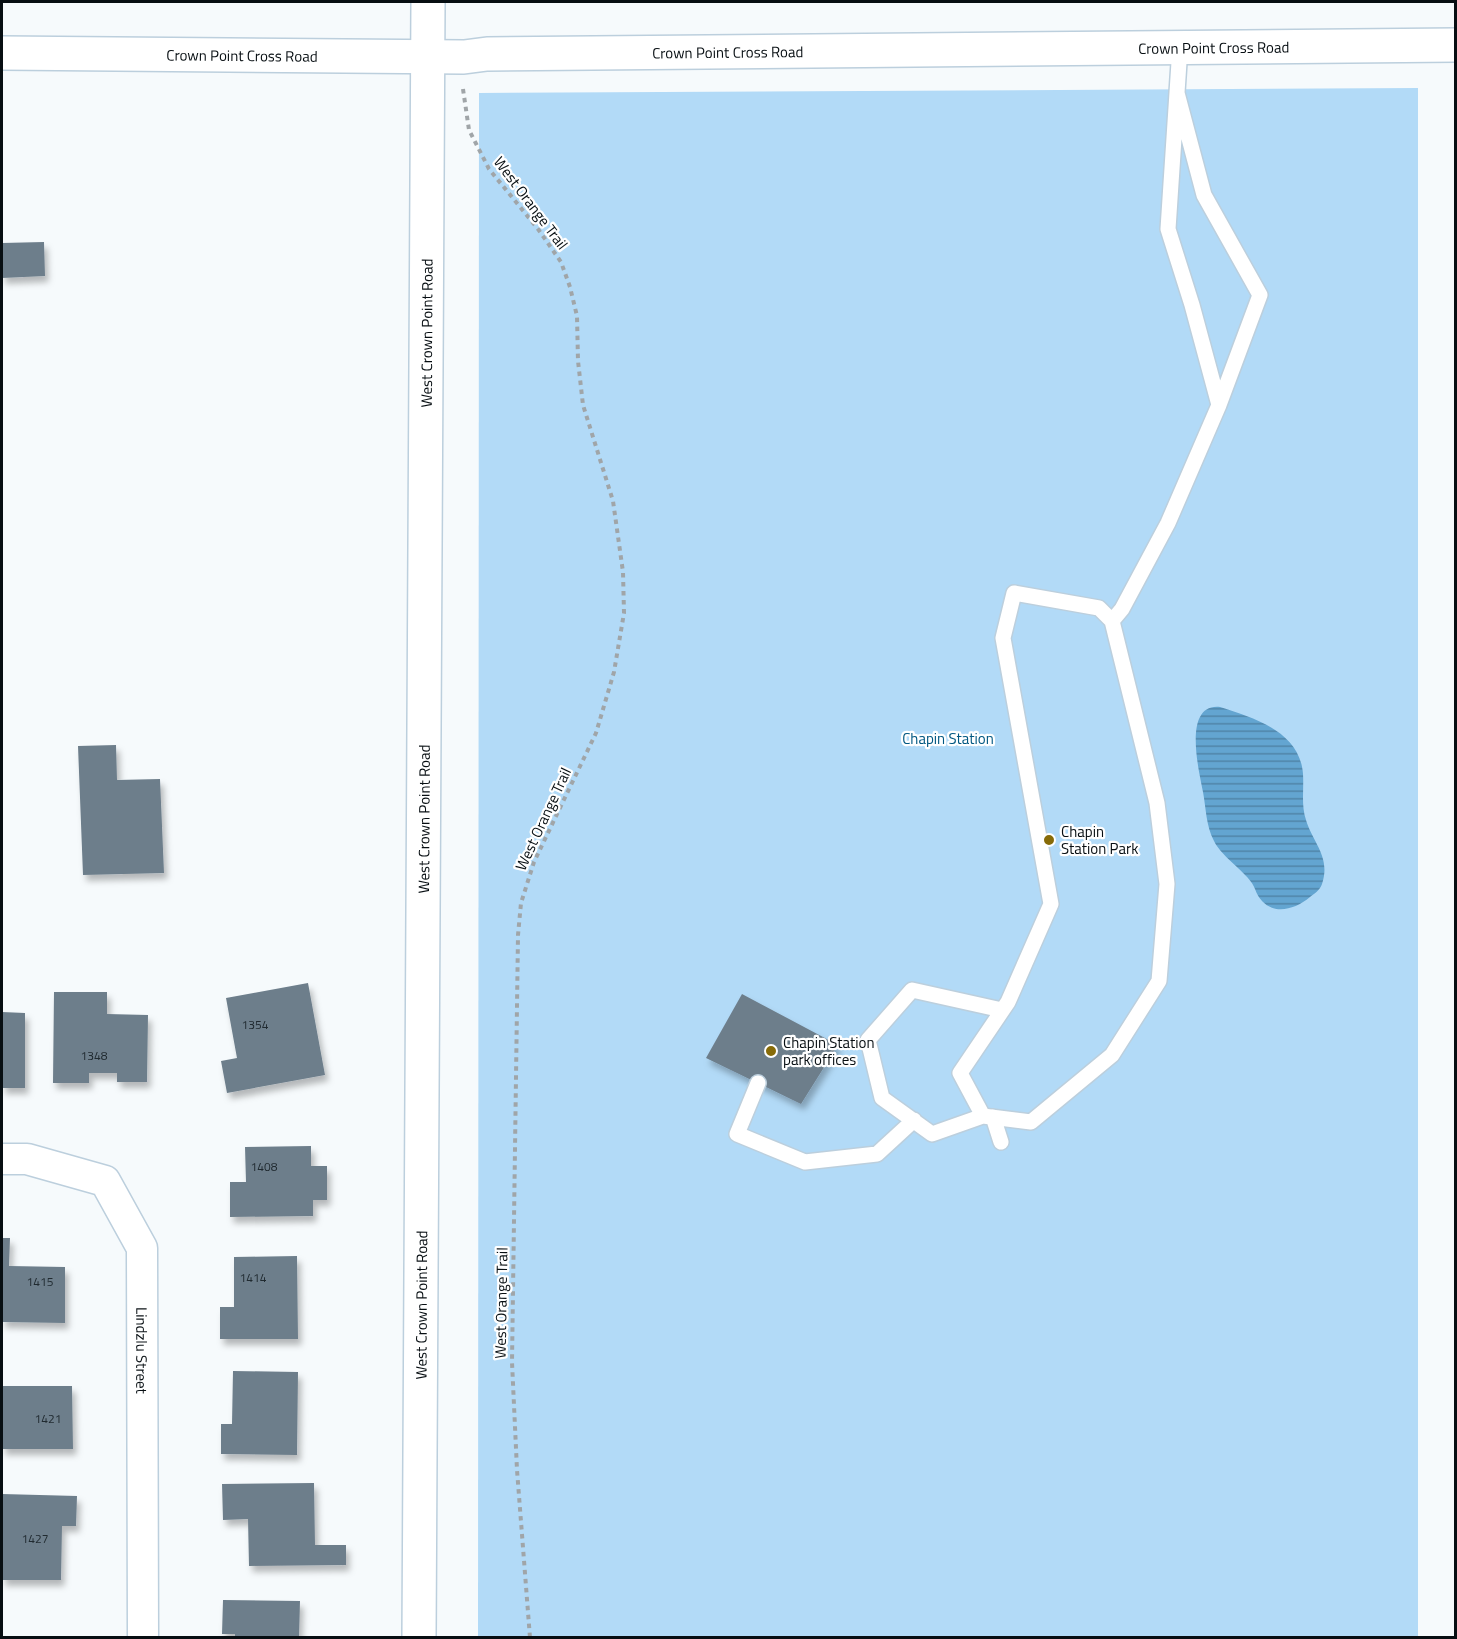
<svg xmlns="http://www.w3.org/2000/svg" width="1457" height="1639" viewBox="0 0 1457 1639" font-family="'Titillium Web',sans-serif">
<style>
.green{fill:#b2daf7}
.water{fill:url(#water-rules)}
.building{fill:#6d7e8b;filter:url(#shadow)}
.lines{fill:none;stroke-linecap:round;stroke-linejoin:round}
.service-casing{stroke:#bccfdd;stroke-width:18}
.minor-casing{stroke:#bccfdd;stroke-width:33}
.tertiary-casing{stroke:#bccfdd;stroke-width:36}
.path{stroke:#a0a5a8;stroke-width:4;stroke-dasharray:4.5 4.5;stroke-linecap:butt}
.service{stroke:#fff;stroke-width:15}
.minor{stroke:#fff;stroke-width:30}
.tertiary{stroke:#fff;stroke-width:33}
.poi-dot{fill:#876b08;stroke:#fff;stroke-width:2}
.labels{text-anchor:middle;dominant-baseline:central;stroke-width:4.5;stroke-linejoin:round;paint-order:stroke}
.number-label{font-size:12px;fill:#202a30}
.street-label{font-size:15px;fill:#070e12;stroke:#fff}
.park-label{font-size:15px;fill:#005781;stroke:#fff}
.poi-label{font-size:15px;fill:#070e12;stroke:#fff;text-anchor:start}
</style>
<defs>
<pattern id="water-rules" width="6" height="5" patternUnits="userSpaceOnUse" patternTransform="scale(1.5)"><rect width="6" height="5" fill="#63a5d1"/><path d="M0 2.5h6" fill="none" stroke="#5085a8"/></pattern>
<filter id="shadow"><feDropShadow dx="3.5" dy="6" stdDeviation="3" flood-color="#0004"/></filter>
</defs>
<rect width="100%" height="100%" fill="#f6fafc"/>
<path class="green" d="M1418,88V1637L478,1638L479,93Z"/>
<path class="water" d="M1220,707C1255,718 1300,732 1303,774C1304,790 1301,805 1306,820C1313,843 1331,857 1322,884C1320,890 1314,894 1310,897C1291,913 1265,916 1255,889C1250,874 1222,858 1214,841C1206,826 1206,808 1203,792C1199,771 1182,703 1220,707Z"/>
<path class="building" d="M44,242L45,276L2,278V243Z
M116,745L117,780L160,779L164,873L83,875L78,746Z
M308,983L325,1075L227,1093L221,1061L237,1058L226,998Z
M54,992H107V1014L148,1015L147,1082H117V1073H89V1083H53Z
M742,994L838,1045L801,1104L706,1058Z
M2,1012L25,1013V1088H2Z
M311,1146V1166H327V1200H313V1216L230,1217V1182H246L245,1147Z
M2,1238H10L9,1266L65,1267V1323L2,1322Z
M297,1256L298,1339H220V1307H234V1257Z
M233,1371L298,1372L297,1455L221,1454V1424H232Z
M2,1386H72L73,1449H2Z
M314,1483L315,1545H346V1565L249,1566L248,1519L223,1520L222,1484Z
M2,1494L77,1496L76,1526H62L61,1580H2Z
M223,1600L300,1601L299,1638H235V1634H222Z"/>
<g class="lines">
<defs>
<path id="service" d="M1180,47L1168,229L1192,305L1219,405
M1112,621L1157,803L1167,884L1159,981L1112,1055L1031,1122L983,1116L960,1073L1008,1002L1051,904L1003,638L1014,593L1099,608L1112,621L1122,609L1168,523L1219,405L1260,295L1204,195L1177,93
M758,1083L737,1134L805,1162L877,1154L914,1120
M983,1116L932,1134L882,1098L868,1040L912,990L1002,1010
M993,1117L1001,1142"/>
<g id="minor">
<path id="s1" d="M2,1159H27L105,1181L142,1248L143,1638"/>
</g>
<g id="tertiary">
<path id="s2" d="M2,53L464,57L487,54L1456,45"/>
<path id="s3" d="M419,1638L428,2"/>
</g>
</defs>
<use href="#service" class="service-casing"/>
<use href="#minor" class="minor-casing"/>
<use href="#tertiary" class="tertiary-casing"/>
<path class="path" d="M463,89L469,130L489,169L538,229L561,262L570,287L577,316L578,361L583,405L613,501L623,572L624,613L614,672L596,733L534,862L521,903L518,935L512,1362L517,1470L530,1638"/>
<use href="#service" class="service"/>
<use href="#minor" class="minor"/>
<use href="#tertiary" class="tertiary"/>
</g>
<g class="poi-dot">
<circle cx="1049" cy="840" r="6"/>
<circle cx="771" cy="1051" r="6"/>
</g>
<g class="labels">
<g class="number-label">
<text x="255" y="1024">1354</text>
<text x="94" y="1055">1348</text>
<text x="264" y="1166">1408</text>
<text x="253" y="1277">1414</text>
<text x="40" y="1281">1415</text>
<text x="48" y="1418">1421</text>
<text x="35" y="1538">1427</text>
</g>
<g class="street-label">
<text stroke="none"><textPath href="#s2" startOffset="1212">Crown Point Cross Road</textPath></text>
<text stroke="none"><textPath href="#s2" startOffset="726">Crown Point Cross Road</textPath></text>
<text stroke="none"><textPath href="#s2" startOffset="240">Crown Point Cross Road</textPath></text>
<text transform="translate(531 203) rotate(53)">West Orange Trail</text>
<text stroke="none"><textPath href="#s3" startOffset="1305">West Crown Point Road</textPath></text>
<text transform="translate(543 819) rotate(-65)">West Orange Trail</text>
<text stroke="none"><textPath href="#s3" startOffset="819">West Crown Point Road</textPath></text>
<text transform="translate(501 1303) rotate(-89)">West Orange Trail</text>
<text stroke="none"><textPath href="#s3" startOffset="333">West Crown Point Road</textPath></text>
<text stroke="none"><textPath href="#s1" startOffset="285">Lindzlu Street</textPath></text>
</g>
<g class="park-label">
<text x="948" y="738">Chapin Station</text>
</g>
<g class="poi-label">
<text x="1061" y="831">Chapin<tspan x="1061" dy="17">Station Park</tspan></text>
<text x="783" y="1042">Chapin Station<tspan x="783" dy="17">park offices</tspan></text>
</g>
</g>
<rect width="1457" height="1639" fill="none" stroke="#070e12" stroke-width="6"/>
</svg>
